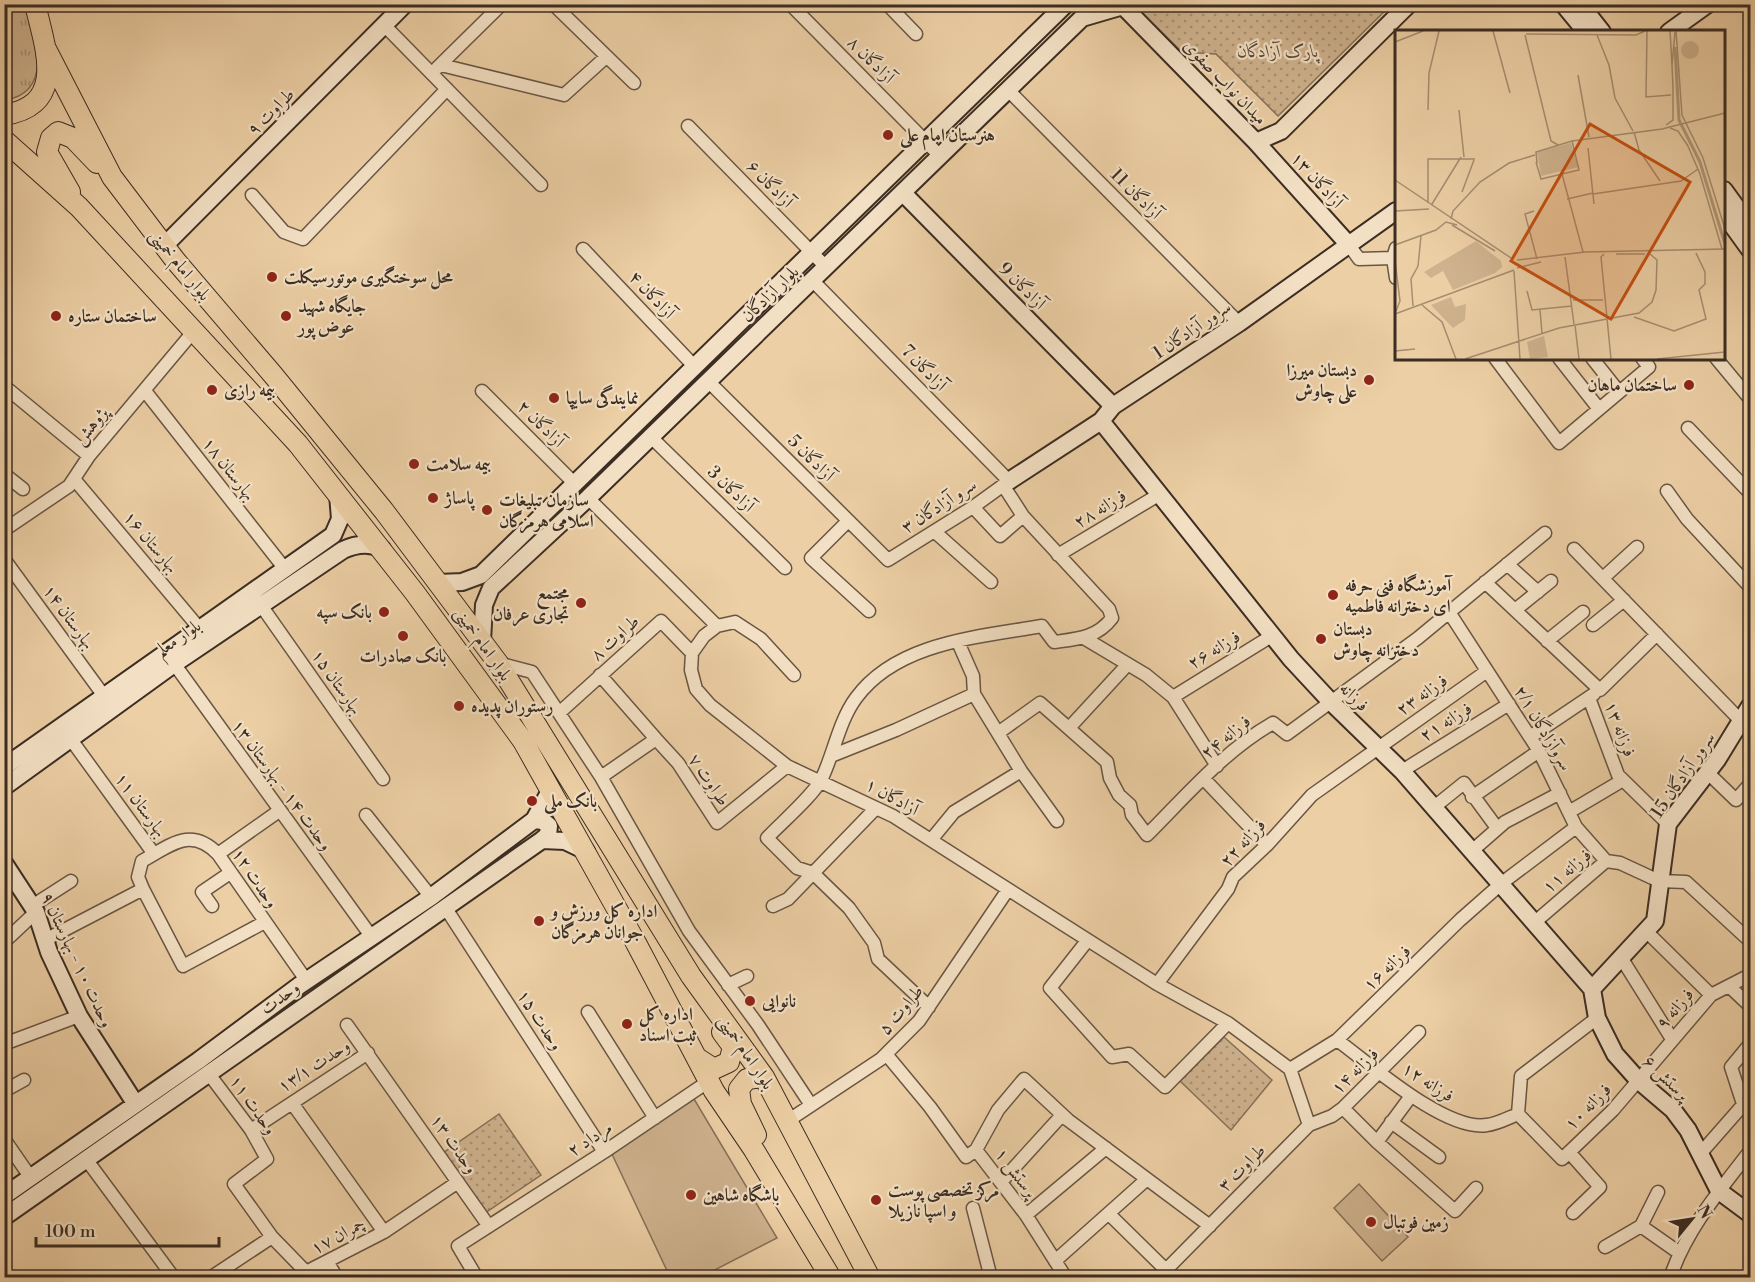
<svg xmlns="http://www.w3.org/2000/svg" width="1755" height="1282" viewBox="0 0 1755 1282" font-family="'Libre Bodoni',Amiri,serif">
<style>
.grass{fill:url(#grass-tufts);stroke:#857059;stroke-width:1.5}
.park{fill:url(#park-dots);stroke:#857059;stroke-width:1.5}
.pitch{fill:#cfb38f;stroke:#857059;stroke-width:1.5}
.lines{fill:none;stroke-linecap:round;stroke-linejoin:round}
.street-casing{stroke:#685644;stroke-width:15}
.secondary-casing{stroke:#3b2d23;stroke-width:20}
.primary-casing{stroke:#3b2d23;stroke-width:22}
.street{stroke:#f3e0c4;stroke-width:12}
.secondary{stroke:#f3e0c4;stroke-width:16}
.primary{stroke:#edcfa5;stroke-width:20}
.poi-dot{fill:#8f2418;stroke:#f3e0c4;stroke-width:2}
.labels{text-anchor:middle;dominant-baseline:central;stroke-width:4.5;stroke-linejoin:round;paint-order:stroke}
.park-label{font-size:18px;font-style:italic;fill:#594839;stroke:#f3e0c4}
.street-label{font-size:18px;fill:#3b2d23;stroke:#f3e0c4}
.poi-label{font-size:18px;font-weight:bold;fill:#3b2d23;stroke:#f3e0c4;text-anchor:start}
.inset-river{fill:none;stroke:#b09879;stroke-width:3}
.inset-road{fill:none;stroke:#a68e71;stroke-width:1.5}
.view{fill:#c55011;fill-opacity:0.15;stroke:#c55011;stroke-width:3}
.inset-edge{fill:none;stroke:#3b2d23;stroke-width:3}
</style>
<defs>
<pattern id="grass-tufts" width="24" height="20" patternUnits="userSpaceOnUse" patternTransform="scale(1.5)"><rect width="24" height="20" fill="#cfb38f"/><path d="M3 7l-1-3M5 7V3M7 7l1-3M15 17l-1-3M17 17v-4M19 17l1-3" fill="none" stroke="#a99274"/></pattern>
<pattern id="park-dots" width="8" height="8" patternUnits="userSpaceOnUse" patternTransform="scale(1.5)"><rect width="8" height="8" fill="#cfb38f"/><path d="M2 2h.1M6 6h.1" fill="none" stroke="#a99274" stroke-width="1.8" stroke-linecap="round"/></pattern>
</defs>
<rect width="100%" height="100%" fill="#edcfa5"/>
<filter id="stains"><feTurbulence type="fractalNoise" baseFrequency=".00333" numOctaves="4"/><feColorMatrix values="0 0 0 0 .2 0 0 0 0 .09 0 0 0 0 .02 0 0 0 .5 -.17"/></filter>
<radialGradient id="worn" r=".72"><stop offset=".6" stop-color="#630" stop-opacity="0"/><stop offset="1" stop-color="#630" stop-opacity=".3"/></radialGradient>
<path class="grass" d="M4,5H27C36,36 54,93 5,100Z"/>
<path class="park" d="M1134,5H1391L1278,116L1216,54L1182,52Z
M1224,1037L1272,1080L1231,1130L1180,1081Z
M499,1114L541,1175L485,1213L443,1153Z"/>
<path class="pitch" d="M694,1099L777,1238L701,1277H670L611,1152Z
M1359,1184L1408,1237L1382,1261L1334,1208Z"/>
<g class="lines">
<defs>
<path id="street" d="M553,4L634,83
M790,4L940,156
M887,4L916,34
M384,25L541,185
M441,65L564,95L606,57
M437,68L502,4
M1008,90L1239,323
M688,126L826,267
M252,195L284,232L303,239L447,89
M1349,245L1359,259L1393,258
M1396,248L1393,258L1396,278
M583,249L694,366
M1495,358L1559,443L1649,367L1642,358
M1559,358L1599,409
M1592,358L1619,392
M1716,358L1750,399
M708,381L888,560L973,507L1009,481L812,280
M4,386L89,456
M145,391L285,569
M482,391L574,483
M1688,428L1750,493
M651,437L785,568
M4,474L23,489
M74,479L200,629
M1667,491L1687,519L1750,587
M588,498L717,626L704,636L692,653L691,670L696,689L710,705L787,766L893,816L1157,984L1228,1023L1290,1069
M973,507L1000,536L1023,516
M848,521L811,558L869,611
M4,530L69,486L89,456L193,332
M935,532L991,582
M1574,549L1742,722
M1058,555L1160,494
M4,559L104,696
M1507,564L1538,592
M1603,578L1637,547
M1485,582L1600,690L1657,634
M258,601L383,779
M1515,610L1551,581
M1449,612L1539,751L1576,827L1606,861
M1593,625L1624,600
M717,626L735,622L761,639L794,675
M1084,638L1146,675L1173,697L1217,766
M1547,641L1583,612
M170,658L371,936
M498,663L532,672L601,777L689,931L758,1025L811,1105
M600,675L656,739
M1173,697L1273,635
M1589,698L1618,775L1668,824
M559,713L661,621L692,653
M1069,728L1128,664
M998,733L1040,703L1107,762L1110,778L1119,795L1130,805L1132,815L1147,835C1186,796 1224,751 1273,723L1287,734L1418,638L1545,533
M67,734L154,854
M1530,737L1594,694
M831,756L896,730L974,694
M1021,771L1057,821
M1402,771L1509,704
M1708,773L1736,800L1750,784
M601,777L656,739L678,763L717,823L787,766
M1203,778L1267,845
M1472,797L1539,751
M1433,808L1464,783L1497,828
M1569,812L1623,780
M366,815L431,897
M931,840L954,812L1021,771L974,694L973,676L958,642
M1473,850L1505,822L1560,793
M218,854L279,811
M143,889L183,966L263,923
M32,906L71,881
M212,906L202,892L230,873
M773,906L788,899L876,808
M445,907L604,1152
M1535,922L1606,861L1620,863L1659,881L1686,882L1750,941
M1647,932L1711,995
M45,940L143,889L138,877L142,861C171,845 191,826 218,854L306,980
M1087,941L1050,988L1112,1057L1129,1054L1165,1087L1228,1023
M4,942L36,912
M1622,959L1672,1039
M1157,984L1228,889L1233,877L1267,845L1312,795L1487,671
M728,985L747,976
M1730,987L1750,1006
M929,1007L878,959L874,943L849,908L813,873L797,868L767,838C780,824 815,794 822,778C834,753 839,721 856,698C897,642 979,637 1042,626L1054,642C1077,639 1097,638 1112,618L1109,609L1023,516L1003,485
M588,1012L655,1118
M347,1025L488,1225
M1337,1040C1370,1064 1446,1132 1487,1125C1497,1124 1508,1118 1518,1114L1521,1076L1597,1018
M4,1044L79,1016
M1750,1044L1731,1067L1743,1104L1750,1114
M886,1054L930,1107L966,1157L976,1150L1026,1215L1066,1278
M1290,1069L1337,1040L1460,920L1502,883L1576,827
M209,1074L251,1130L267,1159L234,1184L272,1237
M4,1091L24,1080
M292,1103L384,1232
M1343,1108L1377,1142L1455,1211L1476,1188
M1518,1114L1562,1159L1613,1110L1711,995L1750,975
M789,1120L881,1059L919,1021L1007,891
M1391,1122L1439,1157
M1309,1125L1332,1116L1343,1108L1419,1032
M251,1130L368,1053
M4,1139L31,1178
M1377,1142L1411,1096
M976,1150L998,1110L1024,1079L1068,1120L1210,1226
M1569,1152L1600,1187L1573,1213
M1700,1154L1750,1097
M86,1159L174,1278
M1001,1182L1062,1115
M973,1208L991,1278
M1109,1214L1166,1270
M1026,1215L1106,1148
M1641,1226L1678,1252
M1605,1247L1641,1226L1658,1192
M1055,1261L1147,1179
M328,1263L337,1278
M210,1278L272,1237L306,1272L384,1232L458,1182
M477,1278L458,1246L604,1152L709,1081
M1158,1278L1309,1125L1290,1069
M1670,1278C1686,1230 1720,1190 1750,1151"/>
<path id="secondary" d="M1121,4L1256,142L1349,245
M1563,4L1586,32
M1580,4L1602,32
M1669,32L1708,4
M1256,142L1281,131L1409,4
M1724,190L1750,226
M903,193L1113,406
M1724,214L1750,250
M164,246L405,4
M1101,421L1291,659L1330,701L1402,771L1592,989
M1009,481L1101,421L1113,406L1239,323L1396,211
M439,583L462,582L481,575L1066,4
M482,641L484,605L491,588L588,498L1082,18L1123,6
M4,767L333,535L340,519L338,494
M4,787L174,664L343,550C356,544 369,542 382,549
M534,820L543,821L549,826L548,835L542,840
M4,863L36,912L49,952L79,1016L135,1103
M1592,989L1655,921L1668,824L1717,760L1750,706
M1592,989L1597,1018L1615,1054L1639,1081L1673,1110L1688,1130L1719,1191L1750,1214
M4,1196L198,1061L300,985L431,897L534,820L551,789
M4,1217L542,840L565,841L586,851"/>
<path id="primary" d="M45,47L112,177L175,260L274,376L384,511L498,663L691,976L764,1077L870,1278
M4,115C68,105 45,48 35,4
M4,140L79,207L298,444L415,593L523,741L636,943L714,1091L754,1150L831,1278
M70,192L47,152L51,138L58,132L73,138L97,163
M697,1058L714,1069L729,1062L733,1047L722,1032
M756,1135L741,1104L739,1089L747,1079L764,1077"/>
</defs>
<use href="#street" class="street-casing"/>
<use href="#secondary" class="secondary-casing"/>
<use href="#primary" class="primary-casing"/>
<use href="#street" class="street"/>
<use href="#secondary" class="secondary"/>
<use href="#primary" class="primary"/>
</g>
<g class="poi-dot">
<circle cx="888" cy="135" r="6"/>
<circle cx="272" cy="277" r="6"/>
<circle cx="56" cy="316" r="6"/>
<circle cx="286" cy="316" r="6"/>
<circle cx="1369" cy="380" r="6"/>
<circle cx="1689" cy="385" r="6"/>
<circle cx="212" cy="390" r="6"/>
<circle cx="554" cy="398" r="6"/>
<circle cx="414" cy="464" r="6"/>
<circle cx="433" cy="498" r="6"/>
<circle cx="487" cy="510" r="6"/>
<circle cx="1333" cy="595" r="6"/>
<circle cx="581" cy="603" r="6"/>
<circle cx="384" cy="612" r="6"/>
<circle cx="403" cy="636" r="6"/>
<circle cx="1321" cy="639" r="6"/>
<circle cx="459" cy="706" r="6"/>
<circle cx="532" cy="801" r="6"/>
<circle cx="539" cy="921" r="6"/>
<circle cx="750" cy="1001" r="6"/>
<circle cx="627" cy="1024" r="6"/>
<circle cx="691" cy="1195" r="6"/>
<circle cx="876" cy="1200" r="6"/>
<circle cx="1371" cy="1222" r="6"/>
</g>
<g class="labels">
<g class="park-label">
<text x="1278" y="51">پارک آزادگان</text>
</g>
<g class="street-label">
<text transform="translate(871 60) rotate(45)">آزادگان ۸</text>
<text transform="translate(1225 82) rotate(46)">میدان نواب صفوی</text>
<text transform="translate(271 112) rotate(-45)">طراوت ۹</text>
<text transform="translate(1317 180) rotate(48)">آزادگان ۱۳</text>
<text transform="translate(770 184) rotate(46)">آزادگان ۶</text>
<text transform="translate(1136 194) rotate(45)">آزادگان 11</text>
<text transform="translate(180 265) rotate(51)">بلوار امام خمینی</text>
<text transform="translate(1022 286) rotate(45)">آزادگان 9</text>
<text transform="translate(770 294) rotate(-44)">بلوار آزادگان</text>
<text transform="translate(652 295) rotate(47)">آزادگان ۴</text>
<text transform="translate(1192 330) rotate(-34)">سرور آزادگان 1</text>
<text transform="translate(924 368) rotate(46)">آزادگان 7</text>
<text transform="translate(541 424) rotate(45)">آزادگان ۲</text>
<text transform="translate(91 426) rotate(-50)">پژوهش</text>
<text transform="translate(811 458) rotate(45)">آزادگان 5</text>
<text transform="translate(229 469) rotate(52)">بهارستان ۱۸</text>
<text transform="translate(731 489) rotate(44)">آزادگان 3</text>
<text transform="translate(939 506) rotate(-33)">سرو آزادگان ۳</text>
<text transform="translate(1100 509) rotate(-31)">فرزانه ۲۸</text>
<text transform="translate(151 542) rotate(50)">بهارستان ۱۶</text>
<text transform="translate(69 617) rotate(54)">بهارستان ۱۴</text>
<text transform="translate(178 638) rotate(-34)">بلوار معلم</text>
<text transform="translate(615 638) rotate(-42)">طراوت ۸</text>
<text transform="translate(483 644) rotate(55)">بلوار امام خمینی</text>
<text transform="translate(1214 650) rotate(-31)">فرزانه ۲۶</text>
<text transform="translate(337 682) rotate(55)">بهارستان ۱۵</text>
<text transform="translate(1422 695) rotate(-35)">فرزانه ۲۳</text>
<text transform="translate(1354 697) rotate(45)">فرزانه</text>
<text transform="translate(1446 722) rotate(-32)">فرزانه ۲۱</text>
<text transform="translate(1543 728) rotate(59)">۲/۱ سروآزادگان</text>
<text transform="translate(1620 729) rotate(69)">فرزانه ۱۳</text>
<text transform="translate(1226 737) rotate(-39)">فرزانه ۲۴</text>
<text transform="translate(1683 775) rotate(-56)">سرور آزادگان 15</text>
<text transform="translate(709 780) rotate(56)">طراوت ۷</text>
<text transform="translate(282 785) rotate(54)">وحدت ۱۴ - بهارستان ۱۳</text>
<text transform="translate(892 797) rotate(29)">آزادگان ۱</text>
<text transform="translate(141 805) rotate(54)">بهارستان ۱۱</text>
<text transform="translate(1243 843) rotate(-47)">فرزانه ۲۲</text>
<text transform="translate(1567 871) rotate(-40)">فرزانه ۱۱</text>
<text transform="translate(255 878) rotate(56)">وحدت ۱۲</text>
<text transform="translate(77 960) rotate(65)">وحدت ۱۰ - بهارستان ۹</text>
<text transform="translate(1387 968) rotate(-43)">فرزانه ۱۶</text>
<text transform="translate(280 998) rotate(-36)">وحدت</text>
<text transform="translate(1675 1009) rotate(-49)">فرزانه ۹</text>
<text transform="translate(901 1010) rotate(-50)">طراوت ۵</text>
<text transform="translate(540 1020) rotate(57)">وحدت ۱۵</text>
<text transform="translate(746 1052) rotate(56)">بلوار امام خمینی</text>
<text transform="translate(314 1066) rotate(-33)">وحدت ۱۳/۱</text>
<text transform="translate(1355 1071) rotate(-44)">فرزانه ۱۴</text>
<text transform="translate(1666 1078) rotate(44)">پرستش ۶</text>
<text transform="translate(1428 1082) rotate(33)">فرزانه ۱۲</text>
<text transform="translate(253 1105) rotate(55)">وحدت ۱۱</text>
<text transform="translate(1588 1107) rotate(-45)">فرزانه ۱۰</text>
<text transform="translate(590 1139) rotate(-33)">مرداد ۲</text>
<text transform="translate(454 1144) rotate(55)">وحدت ۱۳</text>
<text transform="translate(1242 1168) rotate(-45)">طراوت ۳</text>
<text transform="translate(1016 1173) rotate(53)">پرستش ۱</text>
<text transform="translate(338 1236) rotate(-28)">چمران ۱۷</text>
</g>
<g class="poi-label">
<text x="900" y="135">هنرستان امام علی</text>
<text x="284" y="277">محل سوختگیری موتورسیکلت</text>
<text x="298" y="306">جایگاه شهید<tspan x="298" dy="21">عوض پور</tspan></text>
<text x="68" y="316">ساختمان ستاره</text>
<text x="1357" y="370" text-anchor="end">دبستان میرزا<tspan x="1357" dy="21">علی چاوش</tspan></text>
<text x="1677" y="385" text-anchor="end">ساختمان ماهان</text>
<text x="224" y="390">بیمه رازی</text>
<text x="566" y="398">نمایندگی سایپا</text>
<text x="426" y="464">بیمه سلامت</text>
<text x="445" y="498">پاساژ</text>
<text x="499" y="500">سازمان تبلیغات<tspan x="499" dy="21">اسلامی هرمزگان</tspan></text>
<text x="1345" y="585">آموزشگاه فنی حرفه<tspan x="1345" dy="21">ای دخترانه فاطمیه</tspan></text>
<text x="569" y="593" text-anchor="end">مجتمع<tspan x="569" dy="21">تجاری عرفان</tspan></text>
<text x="372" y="612" text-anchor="end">بانک سپه</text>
<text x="1333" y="629">دبستان<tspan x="1333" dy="21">دخترانه چاوش</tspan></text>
<text x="403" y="656" text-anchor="middle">بانک صادرات</text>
<text x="471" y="706">رستوران پدیده</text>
<text x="544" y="801">بانک ملی</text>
<text x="551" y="911">اداره کل ورزش و<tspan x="551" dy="21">جوانان هرمزگان</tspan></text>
<text x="762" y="1001">نانوایی</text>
<text x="639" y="1014">اداره کل<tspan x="639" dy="21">ثبت اسناد</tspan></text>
<text x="888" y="1190">مرکز تخصصی پوست<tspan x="888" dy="21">و اسپا نازیلا</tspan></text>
<text x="703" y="1195">باشگاه شاهین</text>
<text x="1383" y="1222">زمین فوتبال</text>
</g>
</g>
<g transform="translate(1395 30)">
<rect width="330" height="330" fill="#edcfa5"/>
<path d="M176,113L183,137L146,146L142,122ZM81,211L106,231L107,237L100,243L58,260L48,241L36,248L29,242ZM56,267L60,277L71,274L70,290L58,298L36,275Z" fill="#cfb38f"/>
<path d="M286 20a9 9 0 1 1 18 0a9 9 0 1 1-18 0ZM149,306L153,327L135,329L132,312Z" fill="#cfb38f"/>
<path class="inset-river" d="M280,17L284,90L305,132L330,214"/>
<path class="inset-road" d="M98,1L115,63M252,1L251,67L276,65M275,1L277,35L280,2M281,1L287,85L308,128L330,199M131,4L241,5L250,1M130,5L156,111L163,115M202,5L214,35L220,68L238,101M0,12L28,1M277,35L278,58M183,45L194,107M33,80L34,43L44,1M64,80L69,127M271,95L278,90V56M275,98L283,101L293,116M239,102L244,120L265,151M292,114L305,144L327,219M193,118L199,174M141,132L146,149L184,140L177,111M142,133L141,122L177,111L267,99L330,83M167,144L188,222M0,150L116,228M67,162L79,130M198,164L286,151L303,139M172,169L198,163M33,173V129H80M37,174L66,127M0,181L34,179M139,181L130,184L142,229M56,189L58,181L85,152L114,133L140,125M57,195L100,221M0,215L41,200L51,192L62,195M209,224L206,227L216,329M221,224H250M170,227L179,294M122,230L190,222L330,219M0,231L5,271L1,281M122,238L146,232M119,241L125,329M132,261L137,280L177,276M178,270H208M27,275L47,292L61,329M18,276L16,249L23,236L26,206M145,280L147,303M0,284L119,240M239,287L279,301L311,289L304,260L310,254V242L301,223M180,295L184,329M0,321L20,319M70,329L164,298L244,283L257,272L261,260L262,230L255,224M262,329L330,322"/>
<path class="view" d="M195,94L295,152L216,289L116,231Z"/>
<rect width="330" height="330" class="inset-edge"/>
</g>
<rect width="1755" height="1282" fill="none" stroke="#edcfa5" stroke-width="24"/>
<rect x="6" y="6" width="1743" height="1270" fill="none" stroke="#3b2d23" stroke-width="3"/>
<rect x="12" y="12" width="1731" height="1258" fill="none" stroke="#3b2d23" stroke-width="1.5"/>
<g transform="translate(1692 1219) rotate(60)" stroke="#f3e0c4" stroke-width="4.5" paint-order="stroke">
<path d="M0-4.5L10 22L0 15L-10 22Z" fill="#3b2d23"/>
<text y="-9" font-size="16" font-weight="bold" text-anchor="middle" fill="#3b2d23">N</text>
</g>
<path d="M36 1237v9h183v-9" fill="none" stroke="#3b2d23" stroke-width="3"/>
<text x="45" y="1237" font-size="18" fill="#3b2d23" stroke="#f3e0c4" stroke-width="4.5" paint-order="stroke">100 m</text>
<rect width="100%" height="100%" filter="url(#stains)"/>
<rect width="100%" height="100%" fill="url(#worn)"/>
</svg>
